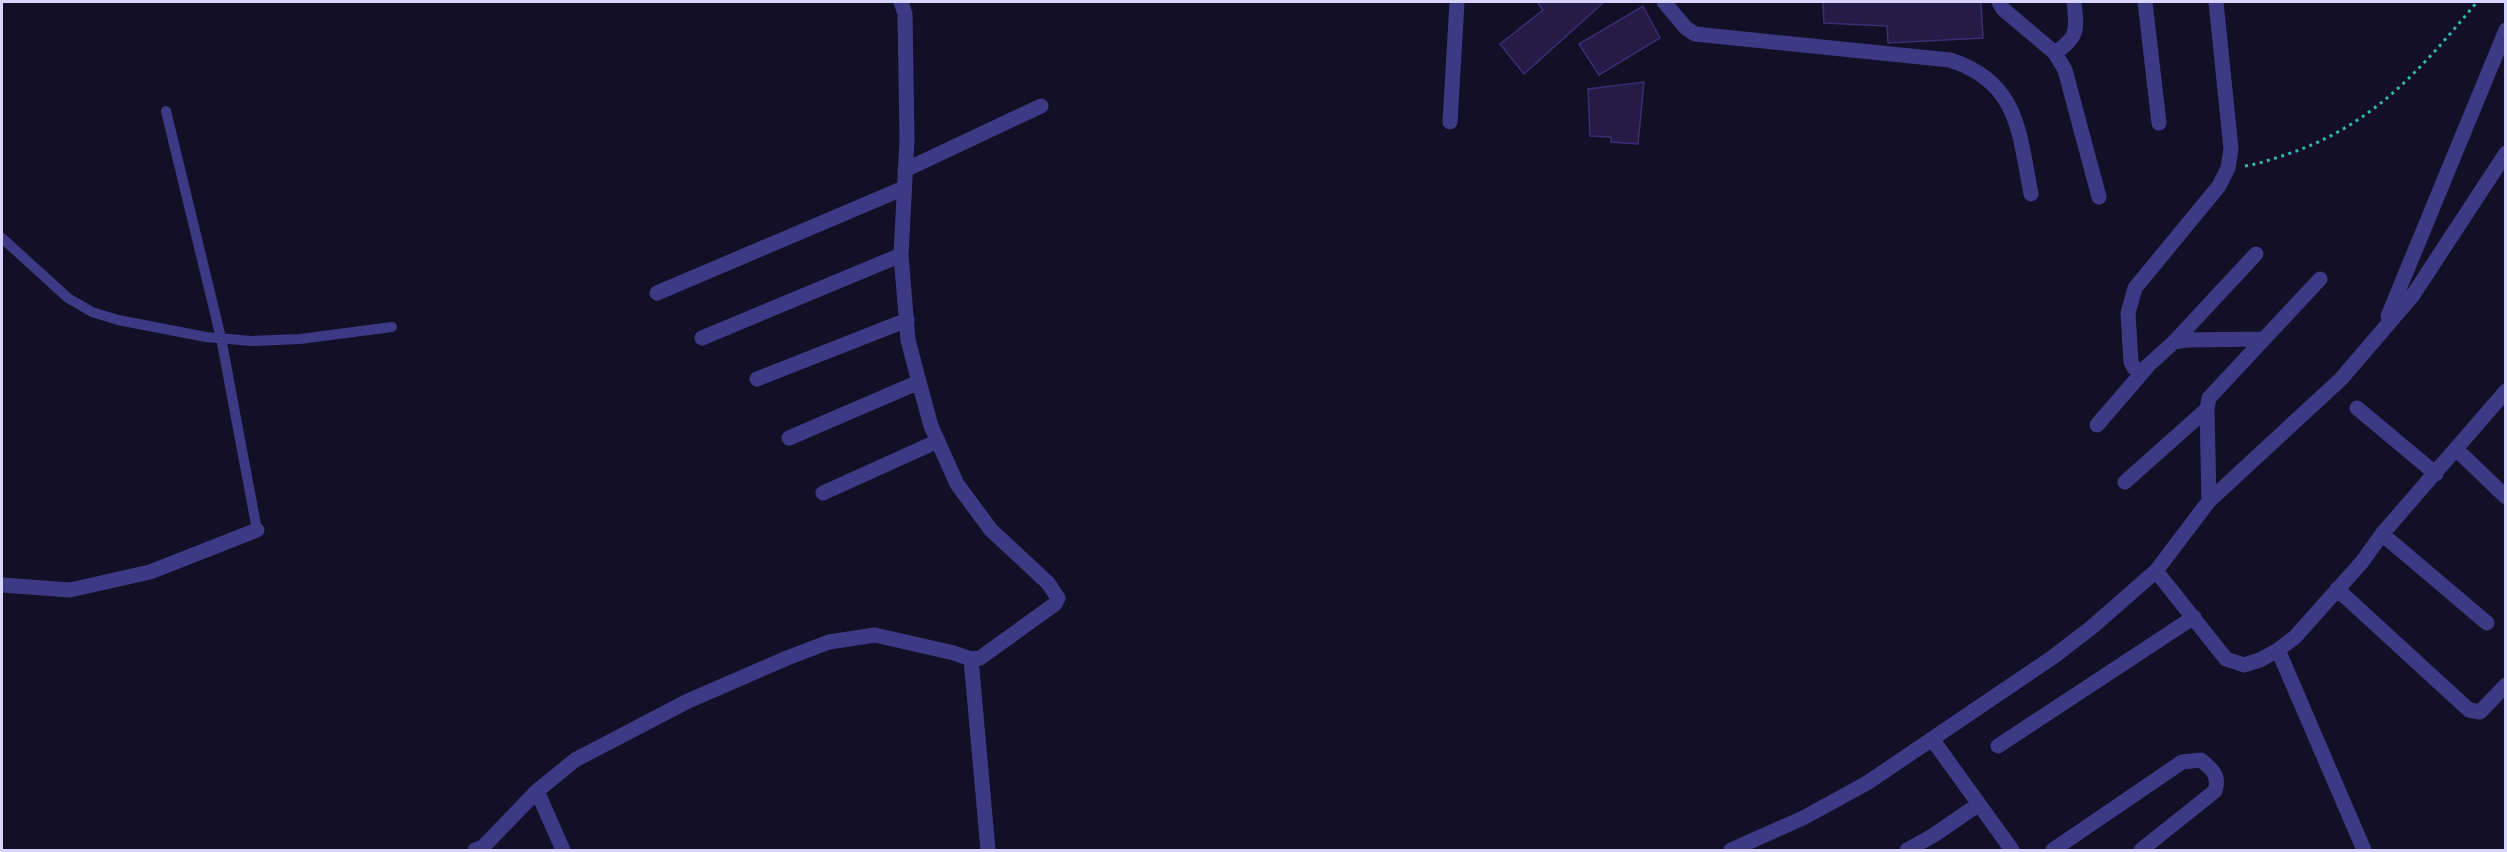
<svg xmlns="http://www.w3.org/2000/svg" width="2507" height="852" viewBox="0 0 2507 852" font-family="Overpass,sans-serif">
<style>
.building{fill:#241b47;stroke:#3b2d73;stroke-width:1.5}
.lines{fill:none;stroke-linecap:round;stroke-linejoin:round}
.path{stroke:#2fb8b0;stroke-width:3;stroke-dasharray:3 4.5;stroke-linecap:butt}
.service{stroke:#3d3a85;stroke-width:10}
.minor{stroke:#3d3a85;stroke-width:15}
</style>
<rect width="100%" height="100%" fill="#130f26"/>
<path class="building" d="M1537,2H1604L1524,74L1500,44L1543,10Z
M1823,2H1981L1983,38L1888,43L1887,26L1824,23Z
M1643,6L1660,38L1599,75L1579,44Z
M1644,82L1638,144L1611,142V137L1590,136L1588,89Z"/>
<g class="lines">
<path class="path" d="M2245,166C2259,164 2272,159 2285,155C2373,126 2420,70 2477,2"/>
<path class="service" d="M166,111L221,338L257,530
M2,238L68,298L92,312L118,320L206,337L251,341L300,339L392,327"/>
<path class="minor" d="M1664,2L1686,28L1695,34L1950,60C2019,82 2019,133 2031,194
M1999,2L2003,9L2055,53L2065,70L2099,197
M2145,2L2159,123
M2216,2L2231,149L2228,168L2219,186L2135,288L2128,313L2131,362L2134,368L2142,371L2174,342L2186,340L2262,339
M2055,53C2079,36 2077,30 2074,2
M1450,122L1457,2
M2506,153L2413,295L2341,379L2209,501L2156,571L2226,659L2244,665L2260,660L2278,650L2295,637L2362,562L2382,534L2506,391
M905,170L1041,106
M657,293L904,188
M2388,316L2506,30
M702,338L901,255
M2174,342L2256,254
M757,379L907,320
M2357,408L2436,474
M2097,425L2147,367
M789,438L919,382
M2457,450L2506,497
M2125,482L2207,409
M823,493L938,441
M2209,501L2207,409L2209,398L2320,279
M2382,534L2487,623
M2,585L70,590L150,572L257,530
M2337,589L2469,710L2480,712L2506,685
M2278,650L2364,850
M971,659L988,850
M1932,739L2012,850
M1998,746L2194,617
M537,791L563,850
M475,850L483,847L537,791L575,760L688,701L787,658L829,642L875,635L954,653L971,659L980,658L1055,604L1058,598L1048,583L991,530L957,484L931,426L919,382L908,340L901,255L907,140L905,14L901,2
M1731,850L1803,818L1867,783L2053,657L2092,627L2156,571
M1907,850L1934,835L1979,804
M2053,850L2182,762L2201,760C2212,769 2220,776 2215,791L2141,850"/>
</g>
<rect width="2507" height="852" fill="none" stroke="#d9d4ff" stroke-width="6"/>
</svg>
